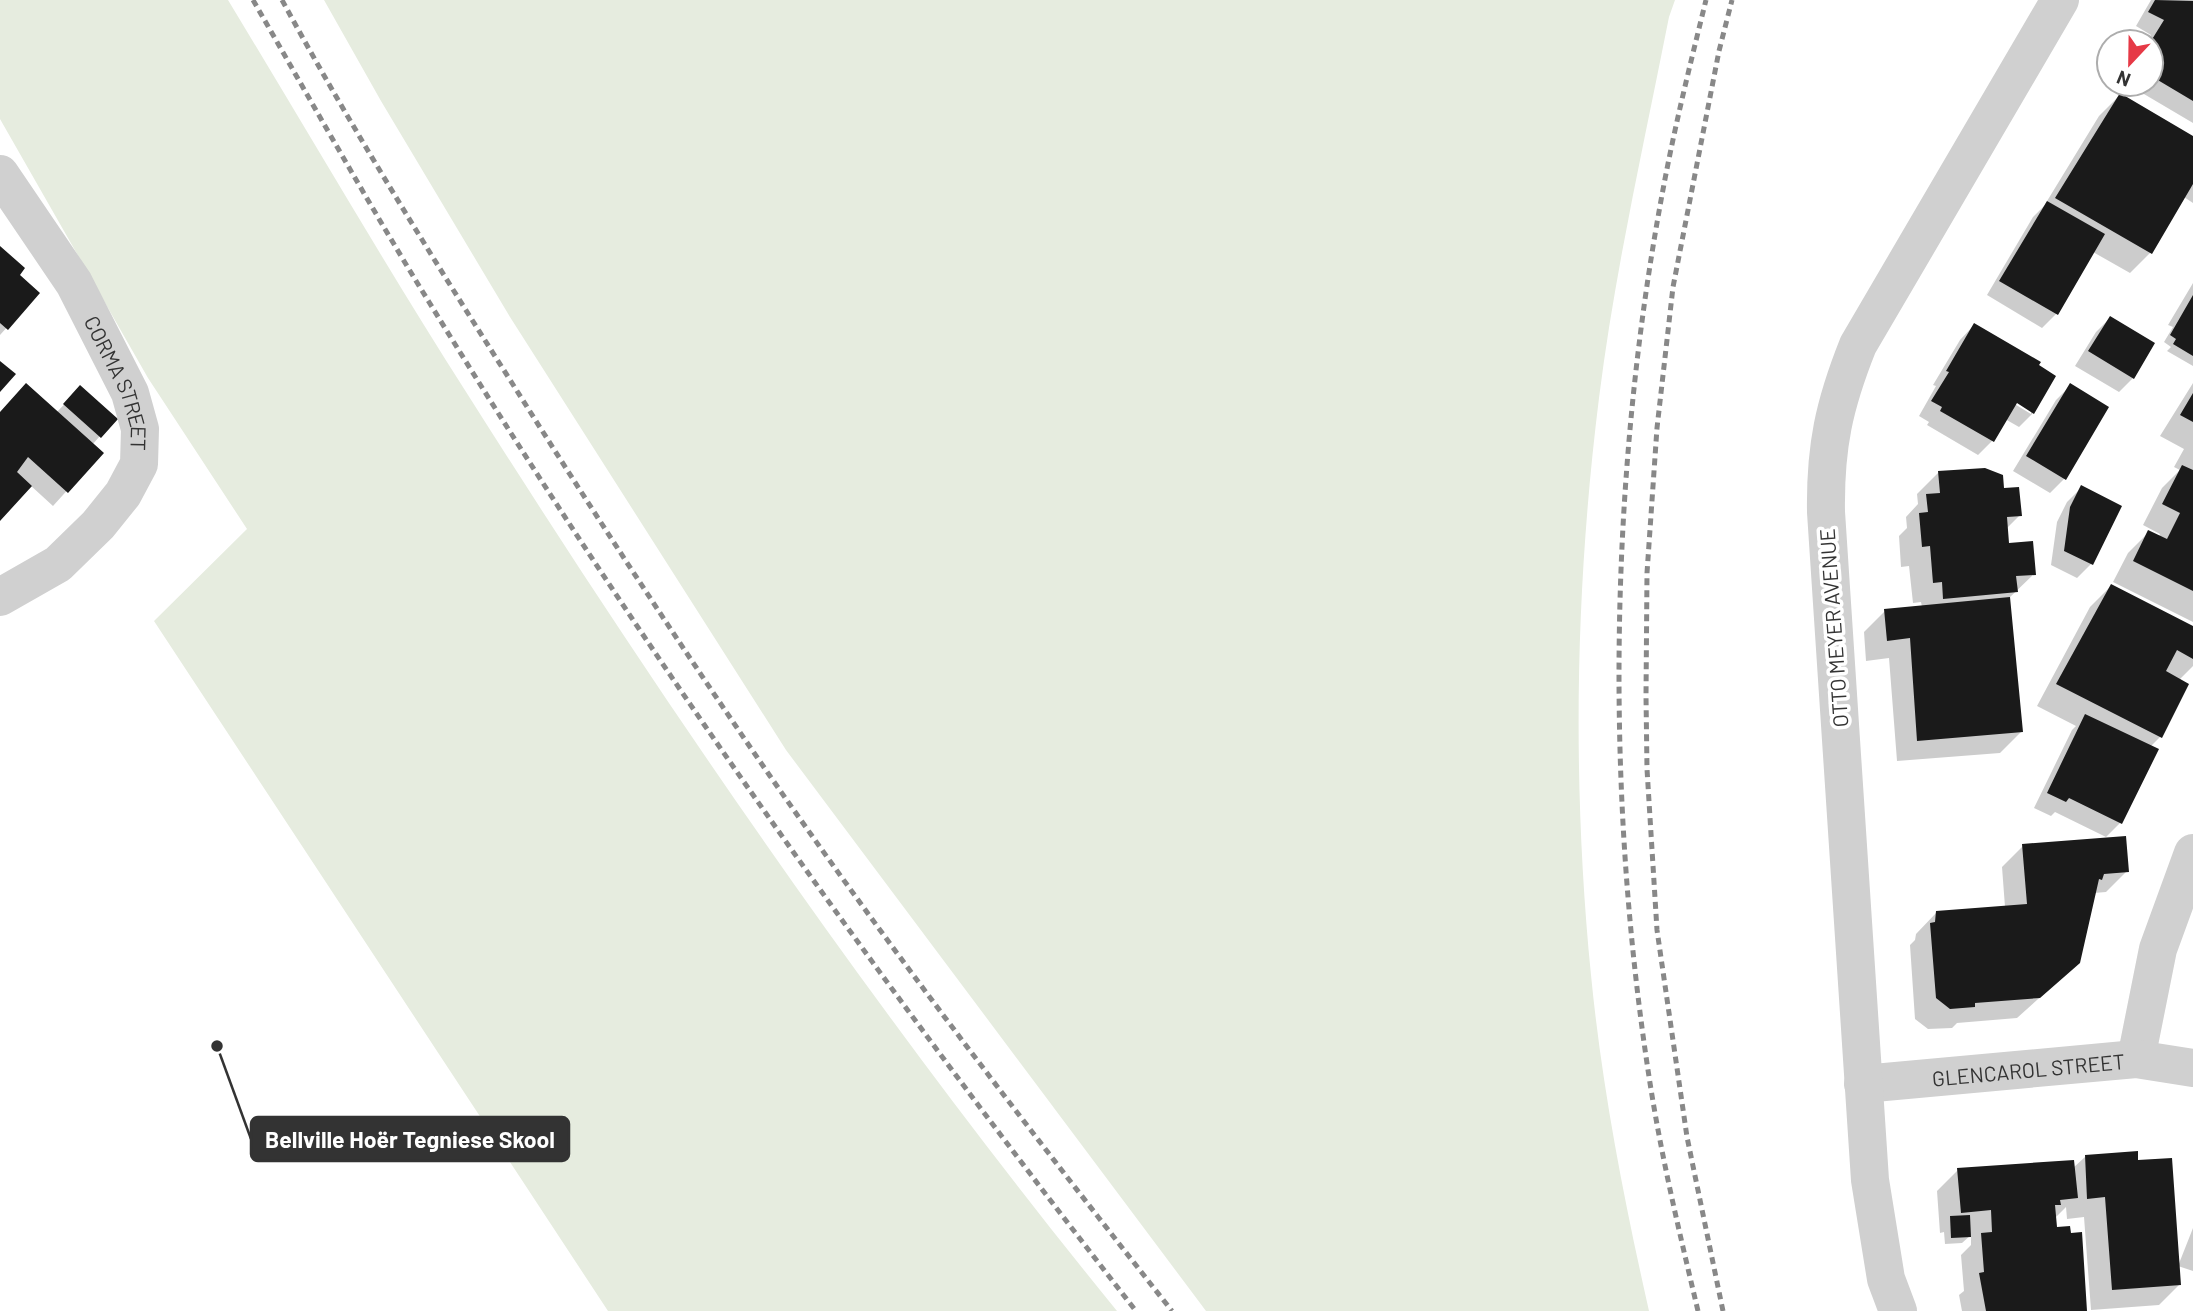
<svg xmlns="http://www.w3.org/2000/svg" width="2193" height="1311" viewBox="0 0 2193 1311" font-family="Barlow,sans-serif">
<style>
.green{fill:#e6ecdf}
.shadow{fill:#0003;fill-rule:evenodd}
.building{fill:#1a1a1a}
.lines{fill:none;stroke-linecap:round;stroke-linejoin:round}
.street{stroke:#d0d0d0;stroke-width:38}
.rail{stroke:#888;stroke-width:5;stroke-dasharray:7 5;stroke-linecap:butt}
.labels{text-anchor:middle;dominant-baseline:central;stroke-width:7;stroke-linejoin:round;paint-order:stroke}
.street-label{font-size:21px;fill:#333;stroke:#fff}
.leader{fill:none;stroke:#333;stroke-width:2.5}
.callout-dot{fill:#333;stroke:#fff;stroke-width:2.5}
.callout{fill:#333;stroke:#333;stroke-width:2.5}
.callout-label{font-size:23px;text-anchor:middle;font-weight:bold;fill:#fff}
</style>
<rect width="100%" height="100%" fill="#fff"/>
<path class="green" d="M0,0H228C308,132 385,265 468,395C668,711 881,1021 1117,1311H608L154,621L247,529L148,378L0,119Z
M324,0H1675L1669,17C1644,144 1615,270 1599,398C1575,590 1572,783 1591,975C1602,1088 1624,1200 1649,1311H1206L786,750L510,317L381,101Z"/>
<path class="shadow" d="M2151,0H2193V123L2127,84H2151V42H2146L2151,35L2136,26Z
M2120,95L2193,138V203L2184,197L2151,252L2130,273L2093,252L2056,314L2042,328L1987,295L2033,217L2044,206L2099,116Z
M0,248L17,275L38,293L0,335Z
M2193,283V366L2167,351L2171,347L2164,342L2173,327L2168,325Z
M2110,318L2133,378L2119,392L2075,366L2096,332Z
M1974,325L2038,363L2036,366L2054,376L2033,413L2019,427L2005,419L1992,441L1978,455L1927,425L1929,422L1919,416L1936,386L1933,385L1960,340ZM2010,397L2031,410V414L2008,400Z
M2193,383V622L2113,582L2128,553L2149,532L2159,537L2160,534L2143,525L2162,488L2180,470L2174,467L2184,449L2160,436Z
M2070,386L2107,408L2064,479L2050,493L2013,471L2056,400Z
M80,388L115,419L92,445L101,453L53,506L30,485L0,518V413H56Z
M1938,473L2002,490L2020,515L2006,529L2007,545L2034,574L2008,599L2021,732L2000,753L1897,761L1889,658L1866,661L1864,632L1885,611L1922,607L1921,602L1913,603L1909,566L1901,567L1899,536L1907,528L1906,517L1918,504L1917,494Z
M2081,488L2091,564L2077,578L2051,565L2057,522L2067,502Z
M2111,586L2193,628V666L2179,680L2160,737L2150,747L2120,823L2106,837L2055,812L2051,816L2034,808L2072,730L2076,726L2037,706L2090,607Z
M2023,846L2127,871L2106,892L2094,893L2078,963L2017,1018L1957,1023L1952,1028L1928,1029L1915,1019L1910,945L1915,940L1916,934L1937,912L2005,907L2002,867Z
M2085,1157L2136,1162L2180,1284L2159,1305L2091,1310L2084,1217L2067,1219L2066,1207L2054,1219L2055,1229L2086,1311H1962L1959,1295L1964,1291L1961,1255L1971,1245V1235L1962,1243L1945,1244L1944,1232L1940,1233L1937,1191L1958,1170L2073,1168Z
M2193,1228V1271L2178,1266Z"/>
<path class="building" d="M2155,0L2193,1V101L2151,76V41L2164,20L2148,12Z
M2120,93L2193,136V184L2152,254L2055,198Z
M2047,201L2105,234L2058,315L1999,281Z
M0,246L25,268L20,275L40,293L8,330L0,323Z
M2193,295V356L2173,344L2176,339L2170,335Z
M2110,316L2155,343L2134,379L2088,351Z
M1974,323L2041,362L2039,365L2056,376L2034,414L2017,403L1994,442L1940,411L1942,407L1931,401L1949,372L1946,371Z
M0,361L16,374L0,392Z
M26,383L104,453L68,493L28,457L17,472L32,486L0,521V412Z
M2070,383L2109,407L2066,480L2026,456Z
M80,385L118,419L101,438L63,404Z
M2193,393V422L2180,415Z
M2182,465L2193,470V591L2133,561L2148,530L2167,539L2180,513L2162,504Z
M1985,468L2003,475L2004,488L2019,487L2022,516L2007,517L2009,543L2033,541L2036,575L2016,576L2018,592L1943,599L1942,582L1933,583L1930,546L1922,547L1919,513L1928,512L1926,494L1940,493L1938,471Z
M2081,485L2122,506L2093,565L2064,551L2070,507Z
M2111,584L2193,626V659L2177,650L2166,671L2189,684L2162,738L2056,684Z
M2010,597L2023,732L1917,741L1910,638L1887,641L1884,609Z
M2085,714L2159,749L2122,824L2069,798L2066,802L2047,793Z
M2126,836L2129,872L2104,874L2102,880L2099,879L2080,963L2040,998L1975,1003V1007L1950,1009L1936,998L1930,923L1935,922L1936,911L2027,904L2022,844Z
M2138,1151V1160L2172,1158L2181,1285L2112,1290L2105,1197L2087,1199L2085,1155Z
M2074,1160L2078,1198L2060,1200L2061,1205H2055L2057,1227L2070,1226L2071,1233L2082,1232L2087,1311H1986L1979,1273L1984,1272L1981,1233L1992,1232L1991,1210L1961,1213L1957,1168Z
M1970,1215L1971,1237L1951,1238L1950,1216Z"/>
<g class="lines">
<g class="street">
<path id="s1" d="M0,174L74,283L130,393L140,429L139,464L123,494L98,525L58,564L0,597"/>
<path d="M2136,1059L2158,949L2193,853"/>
<path id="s2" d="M1863,1084L2136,1059L2193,1068"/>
<path d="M1898,1311L1886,1279L1870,1180L1826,512C1825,447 1834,405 1858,345L2060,0"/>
</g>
<path class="rail" d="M253,0C311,101 368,203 429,302C644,653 883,987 1136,1311
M282,0C353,131 432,257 512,383C595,515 681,647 770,776C897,959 1034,1136 1172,1311
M1698,1311C1680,1235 1662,1160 1650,1083C1605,795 1609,481 1662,195C1674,129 1690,65 1706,0
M1723,1311L1687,1137L1657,930L1647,769L1646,696L1647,573L1657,428L1673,287L1719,51L1732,0"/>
</g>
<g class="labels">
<g class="street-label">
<text stroke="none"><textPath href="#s1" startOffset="242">CORMA STREET</textPath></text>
<text transform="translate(1833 628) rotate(-94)">OTTO MEYER AVENUE</text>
<text stroke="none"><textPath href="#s2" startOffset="166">GLENCAROL STREET</textPath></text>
</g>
</g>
<path class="leader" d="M217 1046L251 1139"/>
<circle class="callout-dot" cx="217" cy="1046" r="7"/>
<rect class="callout" x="251" y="1117" width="318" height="44" rx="7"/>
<g class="callout-label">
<text x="410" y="1148">Bellville Hoër Tegniese Skool</text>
</g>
<g transform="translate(2130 63) rotate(202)"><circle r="33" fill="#ffffff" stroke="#adadad" stroke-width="2"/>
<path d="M0-5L12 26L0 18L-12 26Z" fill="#e63946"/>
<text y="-10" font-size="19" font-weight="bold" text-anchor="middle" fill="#333333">N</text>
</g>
</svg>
